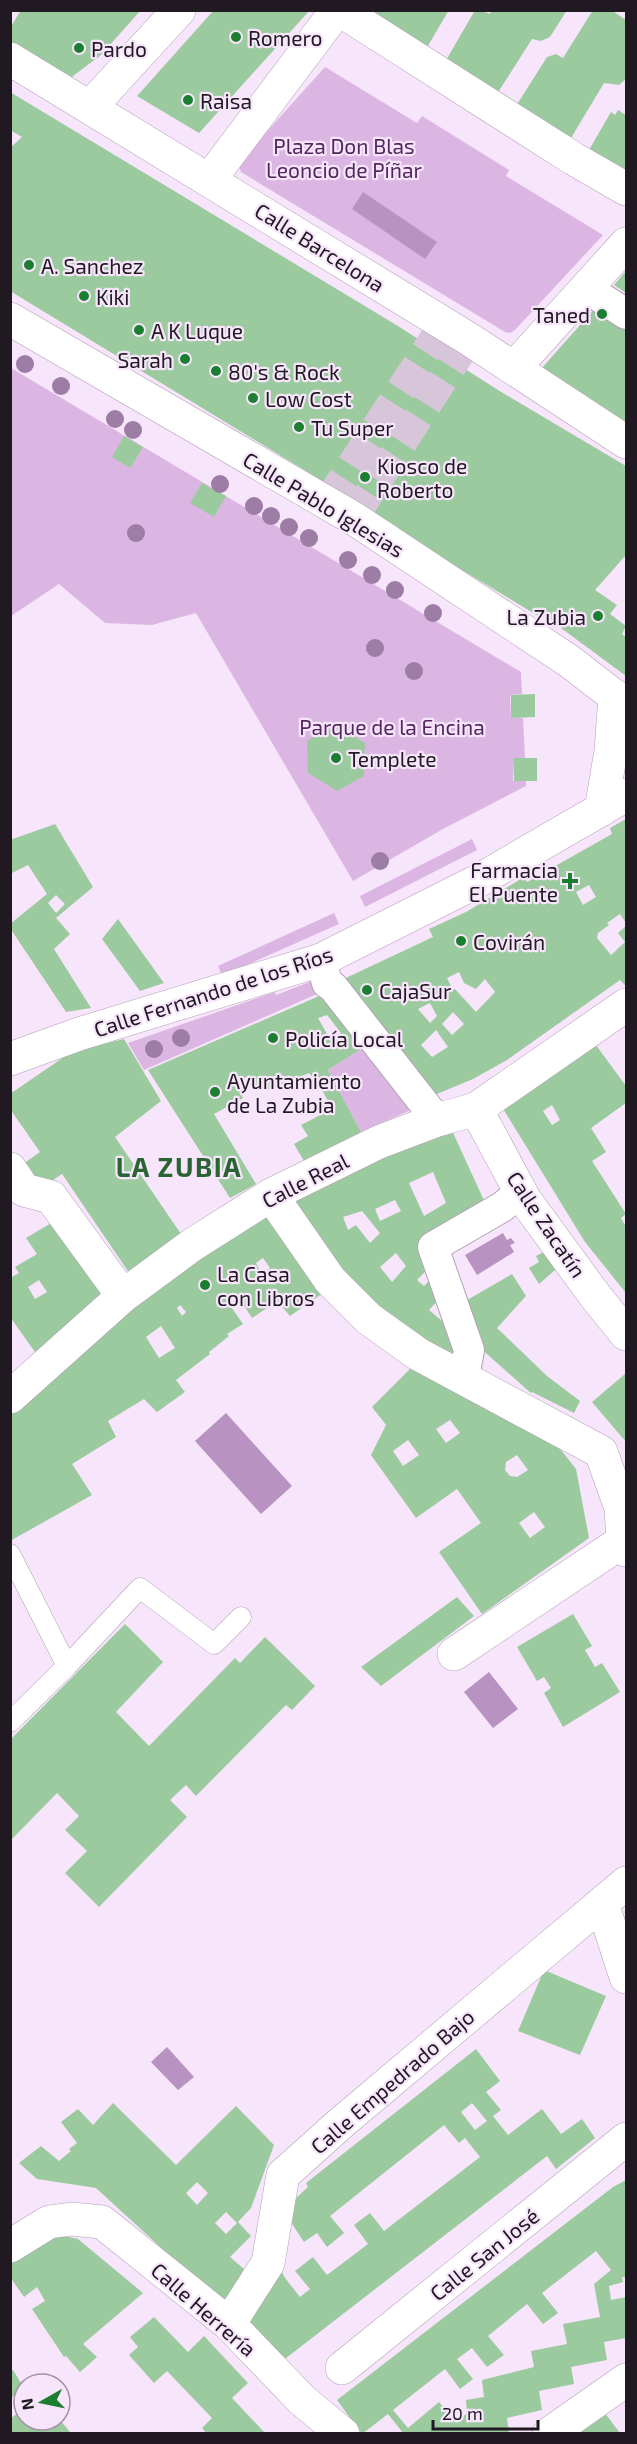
<svg xmlns="http://www.w3.org/2000/svg" width="637" height="2444" viewBox="0 0 637 2444" font-family="'Exo 2',sans-serif">
<style>
.green{fill:#dbb6e3}
.water{fill:#b892c0}
.building{fill:#9cca9f;fill-rule:evenodd}
.lines{fill:none;stroke-linecap:round;stroke-linejoin:round}
.pedestrian-tunnel{stroke:#d7c6da;stroke-width:30;stroke-dasharray:30 15;stroke-linecap:butt}
.service-casing{stroke:#b2a1b5;stroke-width:21}
.pedestrian-casing{stroke:#b2a1b5;stroke-width:32}
.minor-casing{stroke:#b2a1b5;stroke-width:34}
.tertiary-casing{stroke:#b2a1b5;stroke-width:34}
.service{stroke:#fff;stroke-width:20}
.pedestrian{stroke:#fff;stroke-width:30}
.minor{stroke:#fff;stroke-width:33}
.tertiary{stroke:#fff;stroke-width:33}
.tree{fill:#9d7ca5}
.poi-dot{fill:#1b7e31;stroke:#f7e5fb;stroke-width:2}
.labels{text-anchor:middle;dominant-baseline:central;stroke-width:4.5;stroke-linejoin:round;paint-order:stroke}
.poi-label{font-size:21px;fill:#201921;stroke:#f7e5fb;text-anchor:start}
.park-label{font-size:21px;fill:#54265f;stroke:#f7e5fb}
.street-label{font-size:21px;fill:#201921;stroke:#f7e5fb}
.district-label{font-size:27px;font-weight:bold;letter-spacing:1.5px;fill:#296432;stroke:#f7e5fb}
</style>
<rect width="100%" height="100%" fill="#f7e5fb"/>
<path class="green" d="M325,67L417,123L422,116L509,170L506,176L603,235L515,330L510,333L505,332L241,172L239,167L242,159Z
M11,368L521,672L522,694L510,695L511,718H523L525,758H513V781H526V786L443,829L353,881L196,613L152,625L105,623L59,584L11,616Z
M472,839L477,850L365,907L360,896Z
M334,913L339,924L222,976L218,966Z
M325,976L333,987L144,1070L128,1043L275,992L276,995Z
M374,1041L420,1106L361,1132L328,1070Z"/>
<path class="water" d="M363,192L437,242L425,259L352,209Z
M503,1233L507,1240L511,1238L515,1243L510,1245L514,1252L477,1275L465,1255Z
M226,1413L292,1486L261,1514L195,1441Z
M489,1672L518,1709L493,1728L464,1692Z
M167,2047L194,2077L178,2090L151,2062Z"/>
<path class="building" d="M21,10H141L101,55L65,82L10,46V28Z
M214,10H310L199,133L137,96Z
M368,10H449L426,49Z
M480,10L490,14L492,10H567L550,37L541,41L532,39L497,94L445,62L474,12Z
M593,10H611L626,20V79L619,85L604,83L571,138L516,106L547,57L556,54L563,58Z
M10,92L398,326L498,390L626,466V555L595,590L617,605L610,614L626,626L622,634L626,637V676L561,628L562,626L540,613L538,616L396,530L398,527L10,291V148L22,137L10,130Z
M618,110L626,115V173L589,150L611,112L615,115Z
M626,271V293L614,285Z
M596,307L626,325V422L541,369Z
M124,436L143,447L130,468L112,457Z
M202,483L226,496L214,517L190,503Z
M535,694V717L511,718V695Z
M335,725L365,743L364,776L337,791L308,773L307,741Z
M513,758H537V781H514Z
M626,819V923L620,914L607,923L609,925L598,933L597,938L611,955L625,942L618,933L626,926V986L620,980L507,1060L473,1079L425,1099L333,984L433,937L429,929L466,912L524,877L527,882L612,834L610,828ZM589,885L596,897L583,905L576,892ZM459,972L464,983L476,989L485,979L495,992L476,1012L455,989L453,990L447,978ZM430,1003L437,1016L430,1023L418,1009ZM453,1012L464,1024L452,1035L442,1024ZM436,1030L448,1047L432,1057L421,1045Z
M55,824L93,887L56,918L70,934L54,949L91,1008L66,1012L10,928V924L47,894L28,865L10,874V840ZM56,895L65,904L56,913L48,903Z
M118,919L164,983L140,991L102,939Z
M333,990L374,1041L328,1070L361,1132L304,1161L294,1144L308,1136L301,1125L332,1109L321,1088L309,1073L265,1091L262,1088L256,1090L249,1075L235,1084L243,1098L214,1114L256,1184L230,1198L148,1070ZM327,1015L341,1033L330,1039L318,1018Z
M590,1037L626,1086V1103L591,1128L606,1152L592,1161L626,1214L621,1218L626,1227V1293L585,1242L499,1102ZM552,1105L560,1120L552,1125L543,1111Z
M124,1039L161,1101L115,1137L185,1240L132,1277L62,1174L41,1188L23,1164L40,1152L10,1109V1094L80,1046L83,1049Z
M449,1124L487,1207L417,1280L424,1286L434,1276L441,1297L429,1310L455,1332L458,1342L453,1357L430,1345L333,1276L280,1202ZM433,1172L446,1203L424,1216L409,1183ZM395,1200L401,1211L380,1221L375,1209ZM362,1211L380,1233L370,1243L356,1225L348,1230L343,1217ZM396,1253L406,1266L392,1282L380,1267Z
M269,1209L326,1291L290,1316L277,1301L252,1318L237,1295L227,1301L243,1324L227,1334L229,1336L209,1352L210,1354L176,1380L185,1392L157,1412L144,1399L108,1421L116,1437L72,1464L92,1495L10,1541V1408L52,1365ZM263,1258L270,1268L262,1274L256,1263ZM180,1305L186,1312L182,1316L177,1308ZM161,1326L175,1348L159,1358L146,1337Z
M53,1222L108,1298L35,1352L10,1317V1278L19,1273L15,1267L37,1254L26,1238ZM39,1280L47,1292L35,1299L28,1287Z
M544,1252L555,1270L539,1284L529,1268L539,1262L536,1256Z
M512,1274L526,1296L497,1328L547,1376L580,1401L574,1413L532,1392L531,1393L479,1347L462,1303Z
M412,1367L544,1437L561,1450L576,1469L589,1538L482,1614L439,1552L481,1523L457,1489L416,1518L371,1455L386,1425L372,1407ZM450,1420L460,1433L446,1443L436,1429ZM408,1440L419,1455L403,1466L393,1451ZM517,1455L528,1470L517,1477L510,1476L505,1470L506,1462ZM534,1512L545,1527L530,1538L519,1523Z
M625,1374L626,1376V1442L592,1402Z
M457,1597L474,1616L381,1686L361,1667Z
M573,1614L592,1646L585,1650L595,1667L602,1663L620,1692L563,1727L544,1693L551,1688L544,1677L537,1681L517,1647Z
M125,1624L163,1662L116,1712L149,1746L235,1658L240,1663L265,1637L315,1686L292,1710L286,1705L196,1796L186,1785L170,1800L187,1817L99,1907L65,1873L87,1851L65,1830L79,1816L57,1793L10,1841V1740Z
M544,1970L606,1996L580,2055L518,2031Z
M476,2049L500,2081L486,2092L501,2110L493,2116L508,2135L542,2109L561,2134L582,2119L595,2138L556,2169L547,2156L281,2362L241,2317L276,2261L285,2278L300,2297L310,2289L295,2271L313,2257L327,2275L368,2244L354,2225L370,2213L384,2231L480,2157L465,2138L459,2143L444,2125L330,2216L344,2233L327,2247L317,2233L304,2242L283,2210L308,2187L306,2183ZM472,2103L487,2121L475,2130L461,2112Z
M113,2103L176,2165L236,2106L274,2145L251,2208L237,2223L226,2212L215,2223L226,2234L238,2222L251,2236L230,2257L252,2276L229,2310L96,2188L37,2179L19,2163L41,2146L59,2161L71,2151L69,2149L77,2143L61,2122L78,2109L93,2125ZM197,2182L208,2193L197,2205L186,2193Z
M626,2180V2277H622L623,2282L609,2286L611,2300L626,2297V2338L604,2342L607,2360L571,2367L574,2384L539,2391L542,2410L507,2418L509,2433H403L388,2414L362,2434L337,2400L613,2187ZM596,2251L611,2270L594,2284L600,2317L563,2324L567,2344L531,2351L534,2367L482,2380L484,2397L466,2400L467,2413L456,2423L439,2402L408,2428L393,2410L445,2369L460,2389L473,2379L457,2359L472,2348L487,2367L504,2355L488,2336L527,2304L543,2324L558,2313L542,2293Z
M60,2235L78,2239L143,2293L83,2344L97,2357L80,2372L66,2356L64,2357L32,2309L45,2301L37,2287L24,2297L10,2277V2257Z
M154,2317L188,2352L204,2336L248,2383L232,2398L265,2433H206L202,2428L212,2418L167,2371L154,2383L129,2355L138,2347L130,2337Z
M13,2370L24,2388L10,2399V2371Z
M24,2408V2420H60L70,2432L68,2433H10V2419Z
M604,2412L620,2433H576Z"/>
<g class="lines">
<path class="pedestrian-tunnel" d="M327,503L444,324
M353,518L469,339"/>
<defs>
<path id="service" d="M10,1554L67,1666L10,1722
M67,1666L140,1588L214,1644L241,1617"/>
<path id="pedestrian" d="M586,288L626,314
M321,960L327,983L333,987L437,1120
M464,1377L469,1350L433,1247L502,1207L521,1192"/>
<path id="minor" d="M340,10L574,159L626,189
M10,59L469,339L626,442
M91,106L179,10
M210,179L337,10
M514,368L626,244
M476,1109L525,1200L596,1297L626,1334
M10,1169L24,1190L51,1197L123,1296
M271,1195L330,1280L369,1319L418,1354L601,1452L621,1508L623,1541L626,1550
M10,1397L123,1296L192,1245L271,1195L379,1142L437,1120L476,1109L626,1005
M454,1654L623,1541
M602,1903L626,1977
M229,2324L268,2263L283,2175L341,2123L626,1883
M342,2368L626,2139
M549,2434L626,2380"/>
<path id="tertiary" d="M10,319L353,518L569,661L626,705
M601,810L611,751L615,696
M10,1059L79,1034L321,960L476,882L626,795
M10,2246L49,2222L72,2219L102,2222L229,2324L302,2400L343,2434"/>
</defs>
<use href="#service" class="service-casing"/>
<use href="#pedestrian" class="pedestrian-casing"/>
<use href="#minor" class="minor-casing"/>
<use href="#tertiary" class="tertiary-casing"/>
<use href="#service" class="service"/>
<use href="#pedestrian" class="pedestrian"/>
<use href="#minor" class="minor"/>
<use href="#tertiary" class="tertiary"/>
</g>
<g class="tree">
<circle cx="25" cy="364" r="9"/>
<circle cx="61" cy="386" r="9"/>
<circle cx="115" cy="419" r="9"/>
<circle cx="133" cy="430" r="9"/>
<circle cx="220" cy="484" r="9"/>
<circle cx="254" cy="506" r="9"/>
<circle cx="271" cy="516" r="9"/>
<circle cx="289" cy="527" r="9"/>
<circle cx="136" cy="533" r="9"/>
<circle cx="309" cy="538" r="9"/>
<circle cx="348" cy="560" r="9"/>
<circle cx="372" cy="575" r="9"/>
<circle cx="395" cy="590" r="9"/>
<circle cx="433" cy="613" r="9"/>
<circle cx="375" cy="648" r="9"/>
<circle cx="414" cy="671" r="9"/>
<circle cx="380" cy="861" r="9"/>
<circle cx="181" cy="1038" r="9"/>
<circle cx="154" cy="1049" r="9"/>
</g>
<g class="poi-dot">
<circle cx="236" cy="37" r="6"/>
<circle cx="79" cy="48" r="6"/>
<circle cx="188" cy="100" r="6"/>
<circle cx="29" cy="265" r="6"/>
<circle cx="84" cy="296" r="6"/>
<circle cx="602" cy="314" r="6"/>
<circle cx="139" cy="330" r="6"/>
<circle cx="185" cy="359" r="6"/>
<circle cx="216" cy="371" r="6"/>
<circle cx="253" cy="398" r="6"/>
<circle cx="299" cy="427" r="6"/>
<circle cx="365" cy="477" r="6"/>
<circle cx="598" cy="616" r="6"/>
<circle cx="336" cy="758" r="6"/>
<path d="M567 872h6v6h6v6h-6v6h-6v-6h-6v-6h6z"/>
<circle cx="461" cy="941" r="6"/>
<circle cx="367" cy="990" r="6"/>
<circle cx="273" cy="1038" r="6"/>
<circle cx="215" cy="1092" r="6"/>
<circle cx="205" cy="1285" r="6"/>
</g>
<g class="labels">
<g class="poi-label">
<text x="248" y="37">Romero</text>
<text x="91" y="48">Pardo</text>
<text x="200" y="100">Raisa</text>
<text x="41" y="265">A. Sanchez</text>
<text x="96" y="296">Kiki</text>
<text x="590" y="314" text-anchor="end">Taned</text>
<text x="151" y="330">A K Luque</text>
<text x="173" y="359" text-anchor="end">Sarah</text>
<text x="228" y="371">80's &amp; Rock</text>
<text x="265" y="398">Low Cost</text>
<text x="311" y="427">Tu Super</text>
<text x="377" y="465">Kiosco de<tspan x="377" dy="24">Roberto</tspan></text>
<text x="586" y="616" text-anchor="end">La Zubia</text>
<text x="348" y="758">Templete</text>
<text x="558" y="869" text-anchor="end">Farmacia<tspan x="558" dy="24">El Puente</tspan></text>
<text x="473" y="941">Covirán</text>
<text x="379" y="990">CajaSur</text>
<text x="285" y="1038">Policía Local</text>
<text x="227" y="1080">Ayuntamiento<tspan x="227" dy="24">de La Zubia</tspan></text>
<text x="217" y="1273">La Casa<tspan x="217" dy="24">con Libros</tspan></text>
</g>
<g class="park-label">
<text x="344" y="145">Plaza Don Blas<tspan x="344" dy="24">Leoncio de Píñar</tspan></text>
<text x="392" y="726">Parque de la Encina</text>
</g>
<g class="street-label">
<text transform="translate(320 247) rotate(32)">Calle Barcelona</text>
<text transform="translate(324 504) rotate(31)">Calle Pablo Iglesias</text>
<text transform="translate(213 991) rotate(-18)">Calle Fernando de los Ríos</text>
<text transform="translate(305 1180) rotate(-27)">Calle Real</text>
<text transform="translate(547 1224) rotate(56)">Calle Zacatín</text>
<text transform="translate(392 2081) rotate(-41)">Calle Empedrado Bajo</text>
<text transform="translate(484 2254) rotate(-39)">Calle San José</text>
<text transform="translate(204 2309) rotate(41)">Calle Herrería</text>
</g>
<g class="district-label">
<text x="179" y="1166">LA ZUBIA</text>
</g>
</g>
<rect width="637" height="2444" fill="none" stroke="#201921" stroke-width="24"/>
<g transform="translate(42 2402) rotate(261)"><circle r="28" fill="#f7e5fb" stroke="#a193a4" stroke-width="1.5"/>
<path d="M0-4.5L10 22L0 15L-10 22Z" fill="#1b7e31"/>
<text y="-9" font-size="16" font-weight="bold" text-anchor="middle" fill="#201921">N</text>
</g>
<path d="M433 2420v9h105v-9" fill="none" stroke="#201921" stroke-width="3"/>
<text x="442" y="2420" font-size="18" fill="#201921" stroke="#f7e5fb" stroke-width="4.5" paint-order="stroke">20 m</text>
</svg>
